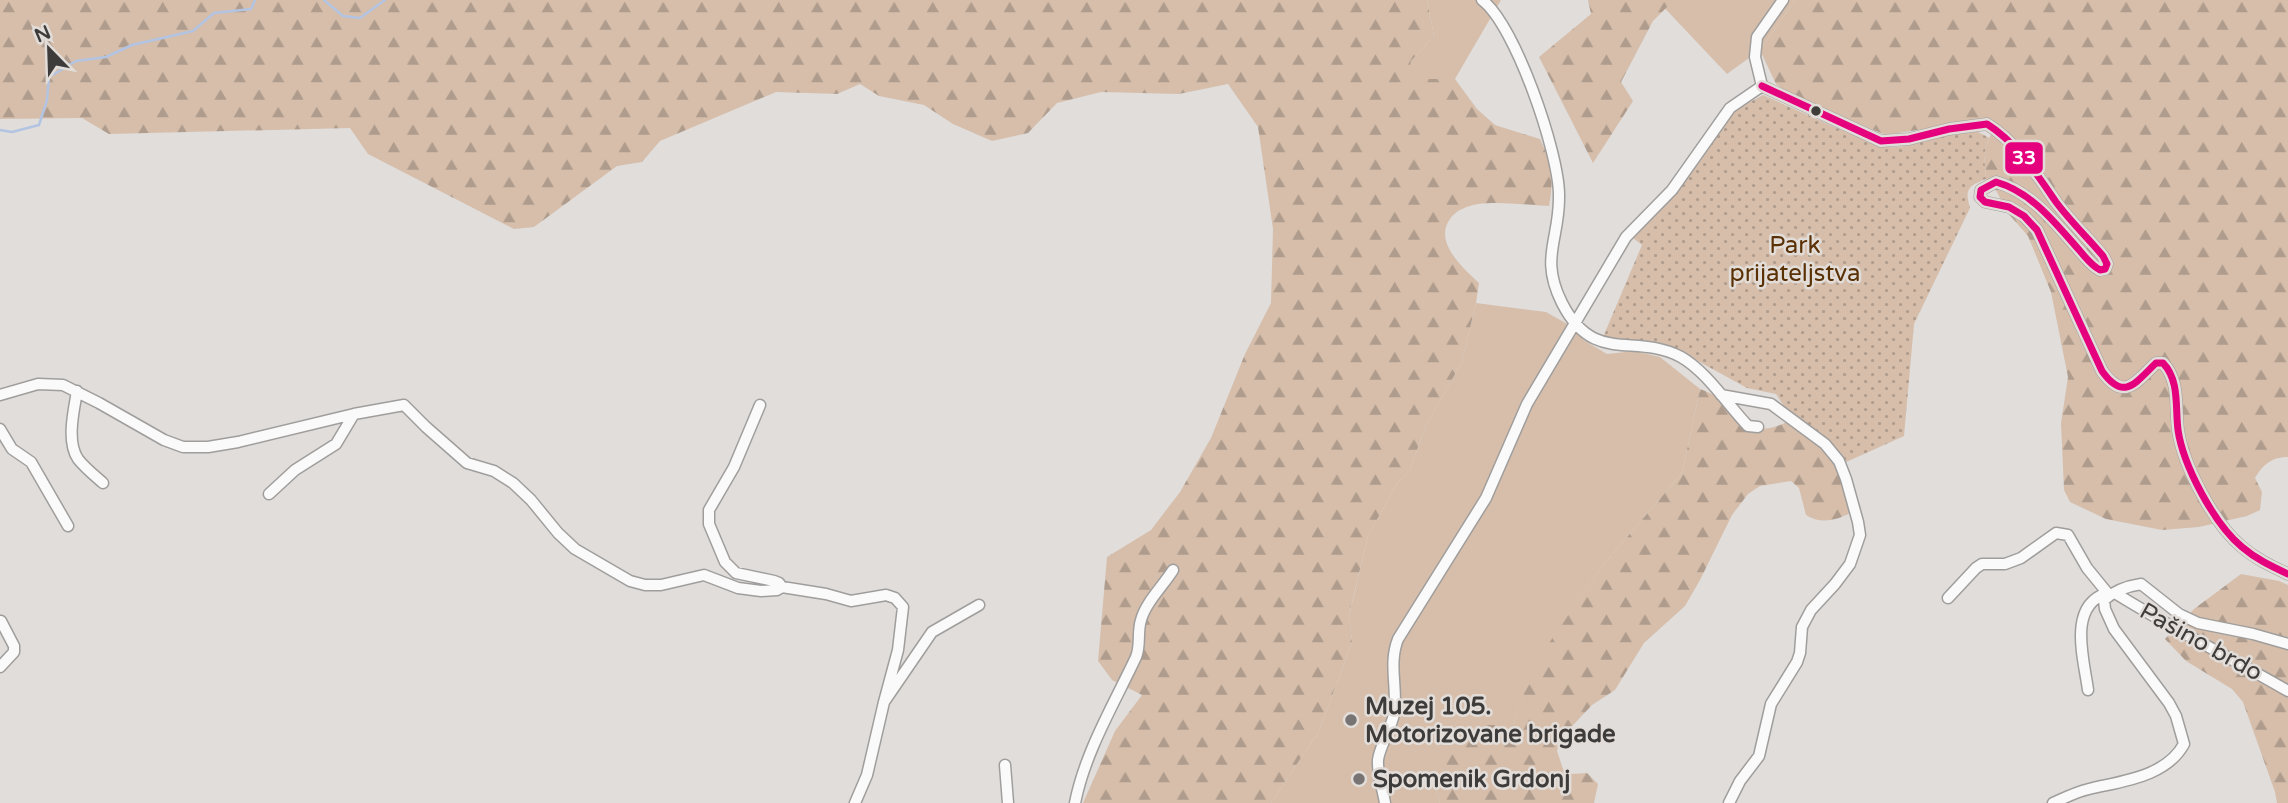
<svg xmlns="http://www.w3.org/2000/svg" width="2288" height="803" viewBox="0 0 2288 803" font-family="'Varela Round',sans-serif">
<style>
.green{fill:#d6beab}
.forest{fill:url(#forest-firs)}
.park{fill:url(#park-dots)}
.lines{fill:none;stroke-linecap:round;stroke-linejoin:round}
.stream{stroke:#b2c4e2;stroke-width:2.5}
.minor-casing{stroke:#a09e9c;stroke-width:13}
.minor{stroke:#fafafa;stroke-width:10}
.bus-1-casing{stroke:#e2ddd9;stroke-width:12}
.bus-1{stroke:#e5007d;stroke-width:7}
.bus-dot{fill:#3e3c3b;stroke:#e2ddd9;stroke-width:2.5}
.poi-dot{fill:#777473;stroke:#e2ddd9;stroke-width:2.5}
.labels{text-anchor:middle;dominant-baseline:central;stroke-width:5;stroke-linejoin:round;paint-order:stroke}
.park-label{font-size:24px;fill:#5a3005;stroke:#e2ddd9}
.street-label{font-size:24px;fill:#3e3c3b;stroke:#e2ddd9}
.poi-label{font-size:24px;font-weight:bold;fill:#3e3c3b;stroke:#e2ddd9;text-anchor:start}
.line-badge{stroke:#e2ddd9;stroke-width:2.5}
.badge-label{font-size:19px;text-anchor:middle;font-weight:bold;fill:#fff}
</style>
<defs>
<pattern id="forest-firs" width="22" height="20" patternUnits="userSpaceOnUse" patternTransform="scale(1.75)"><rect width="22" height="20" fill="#d6beab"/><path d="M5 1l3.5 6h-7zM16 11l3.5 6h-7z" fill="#af9c8c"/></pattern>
<pattern id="park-dots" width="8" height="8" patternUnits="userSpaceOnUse" patternTransform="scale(1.75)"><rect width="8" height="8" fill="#d6beab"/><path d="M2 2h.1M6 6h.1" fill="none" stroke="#af9c8c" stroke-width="1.8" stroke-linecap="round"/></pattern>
</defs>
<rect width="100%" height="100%" fill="#e0dddb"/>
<path class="green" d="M1427,0H1501L1455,79H1407L1411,61L1434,36Z
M1657,0H1795L1760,50L1727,74Z
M1476,303L1546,312L1569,325L1585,341L1607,354L1635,351L1660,357L1700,389L1682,473L1604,564L1534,666L1513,725H1474L1437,790L1440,803H1271L1319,731L1352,642L1349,616L1368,536L1397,483L1409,472L1426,425L1462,362Z"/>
<path class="forest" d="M0,0H1427L1434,36L1411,61L1408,79H1455L1477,109L1495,125L1540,139C1552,164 1554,179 1549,206C1526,205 1500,201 1478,204C1467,206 1456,210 1450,219C1433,242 1464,269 1479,283L1476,303L1462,362L1426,425L1409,472L1397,483L1368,536L1349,615L1352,642L1319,731L1271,803H1083L1115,731L1142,695L1112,680L1098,661L1107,557L1151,530L1180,492L1211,438L1245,354L1271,303L1273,229L1258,127L1228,84L1179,94L1101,92L1057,103L1028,133L992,141L953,124L924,105L879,96L860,84L837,94L776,92L660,141L642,162L617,166L534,227L514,229L368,154L350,128L109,134L82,118L0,119Z
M1588,0H1674L1653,21L1621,82L1633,101L1593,163L1539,57L1591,14Z
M1795,0H2288V457C2273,456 2262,465 2255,478L2262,492L2260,510L2247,516L2199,527L2162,530L2106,519L2070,502L2064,490L2061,423L2068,377L2051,292L2028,236L2007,212L1997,192L1986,179L1984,154L1989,138L1997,126L1986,119L1886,135L1809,104L1780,87L1776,84L1760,50Z
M1700,389C1705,391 1711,393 1716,396C1723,401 1728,412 1734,418C1748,434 1770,430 1787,422C1798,431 1812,438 1822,448C1840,465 1845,490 1850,513C1835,521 1820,524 1806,515L1799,488L1791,481L1760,486L1748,494L1732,515L1700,580L1685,606L1644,643L1615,690L1592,705L1561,738L1557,751L1563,769L1571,774L1587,773L1598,784L1594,803H1440L1437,790L1444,741L1474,725H1513L1533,666L1604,564L1682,473Z
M2241,574L2279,581L2288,585V803H2277L2275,792L2243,702L2232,689L2186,661L2165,639L2194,609Z"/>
<path class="park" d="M1763,95L1875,145C1915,155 1940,127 1974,131C1979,132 1984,135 1989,138L1984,154L1986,179C1969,186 1964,188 1970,208L1914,324L1904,436L1844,463L1790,415L1776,394L1747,388L1678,350L1654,342L1603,337L1642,245L1633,238L1675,194L1732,112Z"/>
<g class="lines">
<path class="stream" d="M324,0L343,16L360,18L385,0
M0,130L12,132L39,125L47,100L49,77L76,61L106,57L132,45L193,31L214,13L251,9L255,0"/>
<defs>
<path id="minor" d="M1482,0C1515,24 1559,153 1559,195C1560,240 1539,257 1562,303C1594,366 1634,332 1681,357C1706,371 1728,405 1748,426L1758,427
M1762,86L1881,141L1909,139L1949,129L1987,124C2017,143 2036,173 2056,202C2070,221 2088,238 2103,256L2107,264L2105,269L2100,270C2091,265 2087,259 2080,251C2056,224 2032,192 1996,182L1981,190L1980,197L1985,202L2009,207L2024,216L2037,230L2102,371C2124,402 2135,383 2156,363H2163C2180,381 2175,407 2178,430C2183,465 2214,524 2242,547C2256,559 2271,566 2288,574
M1762,86L1755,57L1757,37L1783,0
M77,391C74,410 66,441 78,459C85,468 94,475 103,483
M0,395L38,384L63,385L99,403L164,440L183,447H208L238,442L354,414L404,405L426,427L467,463L494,471L513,483L531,500L558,533L575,549L630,581L645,585H661L704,575L738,588L761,591L777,590L782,587L826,594L851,601L886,595L895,598L903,607L898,650L884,702
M1721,395L1771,404L1825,444L1839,461L1846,479L1858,522L1860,535L1850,564L1835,584L1811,610L1802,627L1800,653L1797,662L1771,704L1759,756L1740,781L1729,803
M760,405L734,467L709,510V524L725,562L736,573L774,581L779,583L782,587
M0,429L12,449L31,462L68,526
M269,494L295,470L336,444L354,414
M2115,593C2171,628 2231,658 2288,691
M1948,598L1976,568L1982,564H2005L2021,558L2056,533L2068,535L2087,568L2109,595
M0,667L14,652V646L1,621
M2088,690C2084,659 2067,606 2107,593
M1005,765L1008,803
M855,803L867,775L884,702L932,632L979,605
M1075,803C1085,752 1114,704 1136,657C1141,645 1137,632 1141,620C1146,602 1163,586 1173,570
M1385,803C1383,790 1377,773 1378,760C1379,748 1391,729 1394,714C1398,688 1388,664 1398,639L1486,498L1527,404L1626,237L1672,190L1730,108L1762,86
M2053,803C2064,798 2076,792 2089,789C2122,781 2166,777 2184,744L2176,716L2169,703L2114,629L2105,609L2104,600C2114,591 2128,586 2141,584L2179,614L2198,623L2253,634L2288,644"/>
</defs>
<use href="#minor" class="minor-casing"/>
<use href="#minor" class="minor"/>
<defs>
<path id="bus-1" d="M1762,86L1881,141L1909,139L1949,129L1987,124C2017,143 2036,173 2056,202C2070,221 2088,238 2103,256L2107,264L2105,269L2100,270C2091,265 2087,259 2080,251C2056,224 2032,192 1996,182L1981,190L1980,197L1985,202L2009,207L2024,216L2037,230L2102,371C2124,402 2135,383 2156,363H2163C2180,381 2175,407 2178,430C2183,465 2214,524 2242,547C2256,559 2271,566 2288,574"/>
</defs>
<use href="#bus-1" class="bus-1-casing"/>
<use href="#bus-1" class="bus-1"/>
</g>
<circle class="bus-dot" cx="1816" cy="111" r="6"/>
<g class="poi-dot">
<circle cx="1351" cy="720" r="7"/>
<circle cx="1359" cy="779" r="7"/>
</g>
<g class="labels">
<g class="park-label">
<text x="1795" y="245">Park<tspan x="1795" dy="28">prijateljstva</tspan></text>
</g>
<g class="street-label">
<text transform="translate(2201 642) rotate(29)">Pašino brdo</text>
</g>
<g class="poi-label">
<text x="1365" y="706">Muzej 105.<tspan x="1365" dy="28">Motorizovane brigade</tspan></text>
<text x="1373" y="779">Spomenik Grdonj</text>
</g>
</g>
<rect class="line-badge" x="2004" y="141" width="40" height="34" rx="7" fill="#e5007d"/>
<g class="badge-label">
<text x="2024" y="164">33</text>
</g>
<g transform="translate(49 49) rotate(337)" stroke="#e2ddd9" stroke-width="5" paint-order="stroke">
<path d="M0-5L12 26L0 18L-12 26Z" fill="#3e3c3b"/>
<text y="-10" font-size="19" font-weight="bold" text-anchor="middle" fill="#3e3c3b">N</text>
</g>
</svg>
